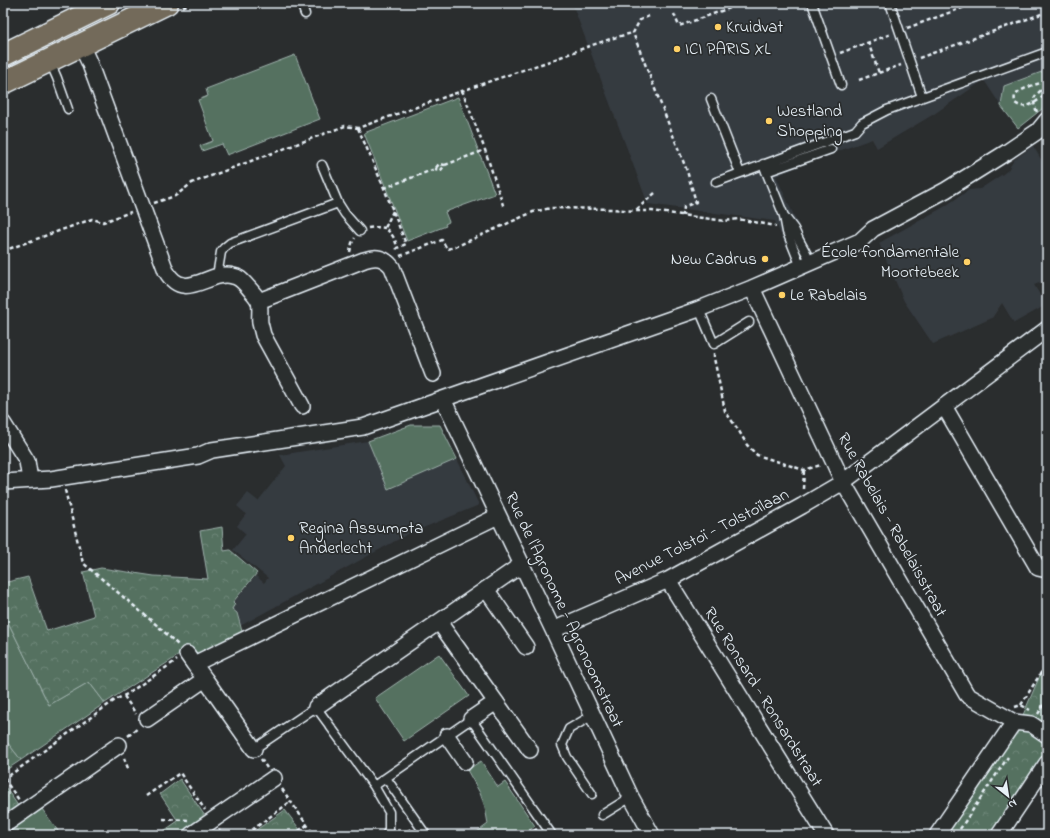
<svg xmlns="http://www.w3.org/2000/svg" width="1050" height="838" viewBox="0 0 1050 838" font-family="'Indie Flower',sans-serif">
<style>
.built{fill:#363b41}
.grass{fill:#557160;stroke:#9eb1ac}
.forest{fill:url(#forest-crowns);stroke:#9eb1ac}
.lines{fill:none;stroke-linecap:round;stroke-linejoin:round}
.lane-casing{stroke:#e8f1f8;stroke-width:11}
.street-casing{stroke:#e8f1f8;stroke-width:18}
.primary-casing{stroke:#e8f1f8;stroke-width:25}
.path{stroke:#e8f1f8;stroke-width:2.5;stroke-dasharray:4 3;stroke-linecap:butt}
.lane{stroke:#2a2d2e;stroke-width:8}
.street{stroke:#2a2d2e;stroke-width:15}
.primary{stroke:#736b5a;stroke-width:22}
.poi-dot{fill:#ffd166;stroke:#2a2d2e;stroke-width:1.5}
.labels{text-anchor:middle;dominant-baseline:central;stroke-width:3.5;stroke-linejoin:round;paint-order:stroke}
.poi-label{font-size:17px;fill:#e8f1f8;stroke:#2a2d2e;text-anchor:start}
.street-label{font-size:17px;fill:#e8f1f8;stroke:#2a2d2e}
</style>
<defs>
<pattern id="forest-crowns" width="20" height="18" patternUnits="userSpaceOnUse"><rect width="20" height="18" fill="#557160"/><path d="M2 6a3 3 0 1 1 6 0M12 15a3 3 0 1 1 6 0" fill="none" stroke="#6d8678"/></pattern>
</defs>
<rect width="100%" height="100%" fill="#2a2d2e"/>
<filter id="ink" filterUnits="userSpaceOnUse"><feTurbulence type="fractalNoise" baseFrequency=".025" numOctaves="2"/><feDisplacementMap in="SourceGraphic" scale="8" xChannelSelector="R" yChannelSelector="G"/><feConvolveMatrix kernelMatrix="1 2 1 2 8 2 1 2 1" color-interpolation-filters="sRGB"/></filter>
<g filter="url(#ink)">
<path class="built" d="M572,3H1047V105L1018,128L1001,106L984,80L934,114L877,148L872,139L816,159L776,176L804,238L786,246L775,221L648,204Z
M1033,146L1047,169V280L1034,285L1046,305L1014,323L1002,303L992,318L933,344L904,301L879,243L944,207L969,190L980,189L1003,174L1008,170L1014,160Z
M368,441L389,489L457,459L479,505L408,534L240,626L238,613L232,609L236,604L234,602L256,576L264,583L268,578L233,550L246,534L237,526L246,514L237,506L248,493L258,501L286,466L280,455Z"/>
<path class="grass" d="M295,55L320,119L227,155L222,144L202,151L200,146L213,141L198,100L208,96L206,89Z
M1047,70V105L1018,128L1001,106L1004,86Z
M458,97L495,194L445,212L449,222L445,224L446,226L407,241L364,133Z
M411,425H440L457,459L388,489L368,441Z
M3,604L8,622L49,705L89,682L105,703L21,760L3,737Z
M439,654L469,696L404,741L375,698Z
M481,761L498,787L505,782L535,826L523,835H473L488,824L485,807L480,793L467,770Z
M42,809L61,835H3Z"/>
<path class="forest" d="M222,527L224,551L230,550L257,573L233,602L235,604L232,609L237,613L243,635L200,655L190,648L105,703L89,682L49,705L8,622L3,604V583L28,577L47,631L94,616L83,572L101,568L154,576L208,579L200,531Z
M1047,659V755L993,835H942L1023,715Z
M3,737L21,760L3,772Z
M180,779L207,819L183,835H158L178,821L160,794Z
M3,784L19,807L3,819Z
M285,810L304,835H249Z"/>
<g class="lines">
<defs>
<path id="lane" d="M301,3L305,14
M812,3L841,85
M890,3L922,97
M50,62L57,78L68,109
M711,99L740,173
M763,164L784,216L787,232L801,267
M322,165L338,203L345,214L360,231
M766,172L831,149
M716,182L855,131L862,123L887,110L1047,52
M785,217L794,229L799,240L811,262
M217,276L221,252L224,248L230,243L338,203
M699,309L714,344L749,322
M254,749L316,707L374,786L471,719L552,835
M386,778L426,835
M374,786L389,812V830L386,835
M592,794L567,757L562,745L569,729L593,715
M602,815L631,797"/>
<path id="street" d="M81,45L89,62L166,271C185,304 209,269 233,276C240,277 243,282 248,287C251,291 257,296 259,302C261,308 259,316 260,323C261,327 262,331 263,335L302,406
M752,288L843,482L967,695L1014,722L1031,724L1047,735
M259,301L364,260C376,256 384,257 392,267L433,374
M443,399L553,630L631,797L652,835
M944,406L1038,568L1047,570
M3,423L27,461L30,480
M3,482L51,479L198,456L212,450L363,427L699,309L752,288L860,241L873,229L946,190L1007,152L1038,131L1047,120
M668,580L826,835
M486,589L526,647
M439,622L530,750
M553,630L668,580L802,506L843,482L1047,329
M187,654L194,664L498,516
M205,679L254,749
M316,707L521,565
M147,719L205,679L194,664
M471,719L496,702
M447,736L465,762
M3,826L119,745
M191,835L274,778
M937,835L1014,722
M999,835L1047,763"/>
<path id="primary" d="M3,55L109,3
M3,83L167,3"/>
</defs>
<use href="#lane" class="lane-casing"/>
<use href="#street" class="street-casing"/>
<use href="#primary" class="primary-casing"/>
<path class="path" d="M183,7L191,3
M674,14L679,26L744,3
M649,16L640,20L633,33L687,171L696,202L684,207L683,216
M907,28L976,3
M868,42L879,73
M840,53L891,34
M919,58L1047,12
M859,80L901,65
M1046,83C1039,82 1019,89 1015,96C1014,99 1015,100 1015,103C1027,112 1037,100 1047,94
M462,90L485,150L504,208
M1037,112C1029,93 1038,97 1047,83
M358,128L384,188L406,244L397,248L396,252
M445,165L485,150
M384,188L435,169L439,164L445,165L441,170L435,169
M655,193L635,211H652L725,221L738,219L776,226
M154,203L175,196L192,183L345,126L358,128C422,105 486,82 550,61C577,51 605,39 633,33
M393,211L385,228C392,234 396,239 397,248
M368,228C374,227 379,227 385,228
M3,251L92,219L103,222L131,212
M350,252L352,243L355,238
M400,256L442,240L447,249L455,247L533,212L551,208L613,209L635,211
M714,353V358L725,411L739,431L747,445L757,455L804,470L821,465
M803,489L804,470
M65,490L83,563L159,627L178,645
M124,696L136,714
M1021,705L1047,663
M1015,707L1021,705L1030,710
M1038,714L1047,700
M128,736L138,728
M124,758L129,771
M261,759L267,768
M4,779L19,800
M3,780L115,700L127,694L177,660
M282,789L314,835
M146,796L180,773L205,810
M163,819L189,820
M219,830L223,835
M249,835L248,833L290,802
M293,835L307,825
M402,835L411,829
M528,835L537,829
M956,835L1008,757"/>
<use href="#lane" class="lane"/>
<use href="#street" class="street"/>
<use href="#primary" class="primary"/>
</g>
</g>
<g class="poi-dot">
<circle cx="718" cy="27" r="4"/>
<circle cx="677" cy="49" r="4"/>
<circle cx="769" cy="121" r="4"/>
<circle cx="765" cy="259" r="4"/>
<circle cx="967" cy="262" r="4"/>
<circle cx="782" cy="295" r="4"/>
<circle cx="291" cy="538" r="4"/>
</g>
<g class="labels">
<g class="poi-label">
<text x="726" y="27">Kruidvat</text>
<text x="685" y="49">ICI PARIS XL</text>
<text x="777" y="111">Westland<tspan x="777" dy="20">Shopping</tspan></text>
<text x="959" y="252" text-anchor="end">École fondamentale<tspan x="959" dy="20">Moortebeek</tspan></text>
<text x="757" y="259" text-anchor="end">New Cadrus</text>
<text x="790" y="295">Le Rabelais</text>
<text x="299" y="528">Regina Assumpta<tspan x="299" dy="20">Anderlecht</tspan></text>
</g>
<g class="street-label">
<text transform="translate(892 525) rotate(61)">Rue Rabelais - Rabelaisstraat</text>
<text transform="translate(702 537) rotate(-27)">Avenue Tolstoï - Tolstoïlaan</text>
<text transform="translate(564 610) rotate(65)">Rue de l'Agronome - Agronoomstraat</text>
<text transform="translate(763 697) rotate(58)">Rue Ronsard - Ronsardstraat</text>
</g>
</g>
<rect width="1050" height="838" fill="none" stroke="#2a2d2e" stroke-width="16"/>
<rect x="8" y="8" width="1034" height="822" fill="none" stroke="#e8f1f8" stroke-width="1.5" filter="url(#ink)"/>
<g transform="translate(1008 796) rotate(150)" stroke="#2a2d2e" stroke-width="3" paint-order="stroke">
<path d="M0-3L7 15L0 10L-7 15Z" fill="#e8f1f8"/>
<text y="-6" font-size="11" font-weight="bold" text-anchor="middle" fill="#e8f1f8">N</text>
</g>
</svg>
